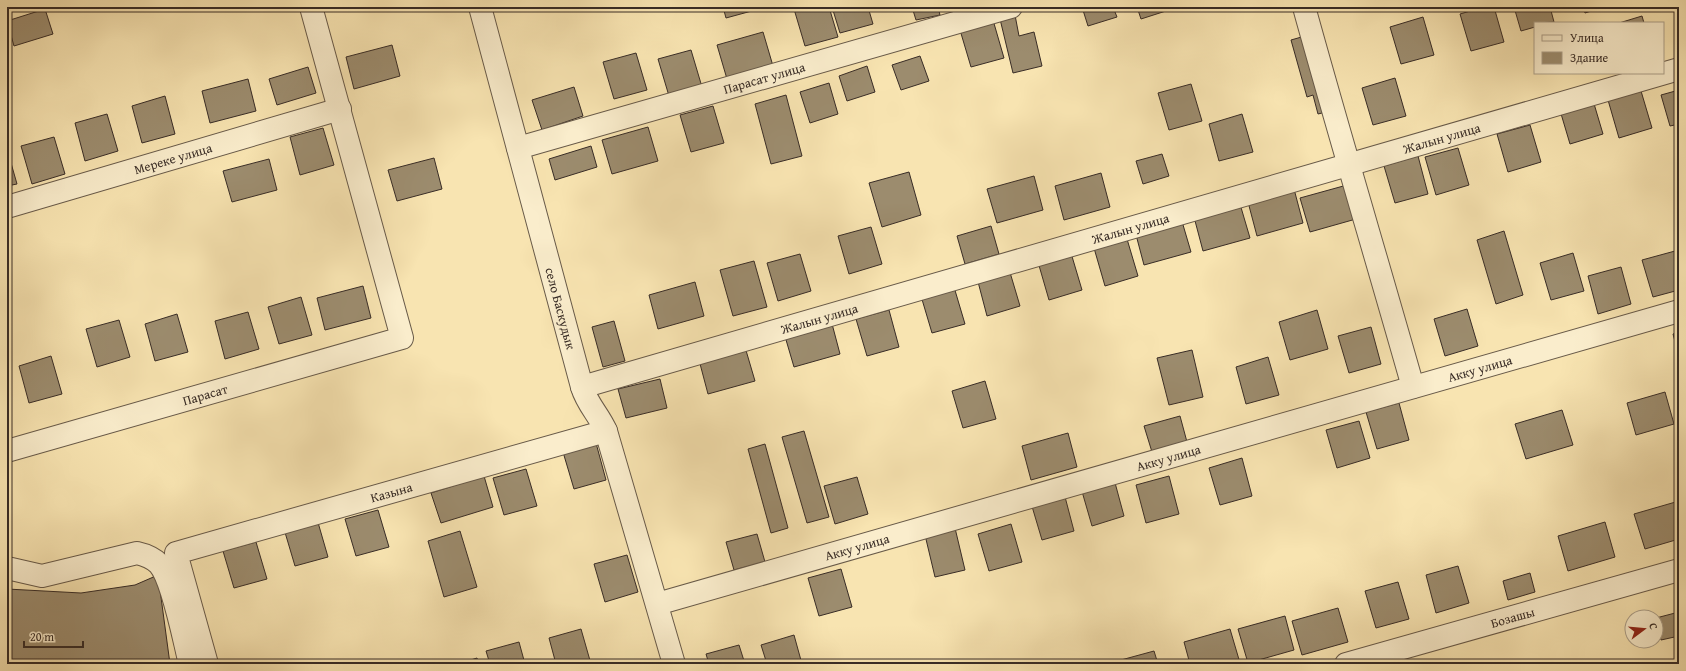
<svg xmlns="http://www.w3.org/2000/svg" width="1686" height="671" viewBox="0 0 1686 671" font-family="'Gentium Book Plus',serif">
<style>
.building{fill:#9c8c6e;stroke:#382c26}
.lines{fill:none;stroke-linecap:round;stroke-linejoin:round}
.minor-casing{stroke:#685a49;stroke-width:24}
.minor{stroke:#faedcc;stroke-width:22}
.labels{text-anchor:middle;dominant-baseline:central;stroke-width:3;stroke-linejoin:round;paint-order:stroke}
.street-label{font-size:13px;fill:#382c26;stroke:#faedcc}
</style>
<rect width="100%" height="100%" fill="#f8e4b1"/>
<filter id="stains"><feTurbulence type="fractalNoise" baseFrequency=".005" numOctaves="4"/><feColorMatrix values="0 0 0 0 .2 0 0 0 0 .09 0 0 0 0 .02 0 0 0 .5 -.17"/></filter>
<radialGradient id="worn" r=".72"><stop offset=".6" stop-color="#630" stop-opacity="0"/><stop offset="1" stop-color="#630" stop-opacity=".3"/></radialGradient>
<path class="building" d="M723,7H759V9L726,18Z
M801,7H829L838,37L805,46L794,9Z
M832,7H868L873,24L840,33Z
M912,7H938L940,15L916,20Z
M1082,7H1113L1117,17L1088,26Z
M1137,7H1168L1169,10L1141,19Z
M1484,7H1494L1504,42L1471,51L1460,14Z
M1514,7H1550L1554,22L1535,23V27L1521,31Z
M1583,7H1604L1585,13Z
M45,9L53,34L14,46L7,21Z
M1015,15L1019,36L1034,32L1042,66L1013,73L1000,19Z
M1642,16L1644,23H1619Z
M1423,17L1434,55L1401,64L1390,27Z
M993,20L1004,58L971,67L960,30Z
M763,32L773,66L727,79L717,45Z
M1305,36L1326,112L1318,114L1313,95L1307,97L1291,40Z
M392,45L400,76L354,89L346,57Z
M691,50L702,87L669,96L658,59Z
M636,53L647,90L614,99L603,62Z
M920,56L929,81L901,90L892,65Z
M867,66L875,92L847,101L839,76Z
M308,67L316,93L277,105L269,79Z
M1395,78L1406,116L1373,125L1362,88Z
M248,79L256,111L210,123L202,91Z
M829,83L838,114L810,123L800,92Z
M1191,84L1202,121L1169,130L1158,93Z
M574,87L583,116L542,130L532,100Z
M1679,90V124L1670,126L1661,95Z
M1641,91L1652,128L1619,138L1608,100Z
M786,95L802,156L771,164L755,104Z
M165,96L175,134L142,143L132,106Z
M1592,97L1603,134L1570,144L1559,107Z
M713,106L724,143L691,152L680,115Z
M107,114L118,151L85,161L75,123Z
M1242,114L1253,152L1219,161L1209,124Z
M1530,125L1541,162L1508,172L1497,134Z
M648,127L658,161L612,174L602,140Z
M323,128L334,165L300,175L290,137Z
M54,137L65,174L32,184L21,146Z
M591,146L597,167L555,180L549,159Z
M1458,148L1469,185L1436,195L1425,157Z
M7,149L17,184L7,186Z
M1162,154L1169,176L1143,184L1136,161Z
M1418,156L1428,194L1395,203L1384,166Z
M434,158L442,189L397,201L388,170Z
M269,159L277,190L232,202L223,171Z
M909,172L921,215L882,227L869,183Z
M1101,173L1110,207L1064,220L1055,186Z
M1034,176L1043,210L997,223L987,189Z
M1347,185L1356,219L1310,232L1300,198Z
M1294,189L1303,223L1257,236L1248,202Z
M1240,204L1250,238L1203,251L1194,217Z
M1181,218L1191,252L1144,265L1135,231Z
M991,226L999,254L965,264L957,236Z
M871,227L882,264L849,274L838,236Z
M1504,231L1523,295L1496,304L1477,240Z
M1127,239L1138,276L1105,286L1094,248Z
M1675,251L1679,264V290L1653,297L1642,260Z
M1071,253L1082,290L1049,300L1038,262Z
M1573,253L1584,291L1551,300L1540,263Z
M800,254L811,291L778,301L767,263Z
M754,261L767,307L733,316L720,270Z
M1621,267L1631,304L1598,314L1588,276Z
M1009,269L1020,306L987,316L977,278Z
M695,282L704,316L658,329L649,295Z
M363,286L371,318L325,330L317,298Z
M954,287L965,324L932,333L921,296Z
M301,297L312,335L279,344L268,307Z
M1467,309L1478,346L1445,356L1434,319Z
M889,310L899,347L867,356L856,319Z
M1317,310L1328,349L1290,360L1279,322Z
M248,312L259,349L225,359L215,321Z
M177,314L188,352L155,361L145,324Z
M119,320L130,357L97,367L86,329Z
M831,320L840,354L794,367L784,333Z
M614,321L625,361L603,367L592,327Z
M1371,327L1381,364L1349,373L1338,336Z
M1679,332V357L1673,334Z
M745,347L755,381L708,394L699,360Z
M1192,350L1203,397L1169,405L1157,358Z
M51,356L62,394L29,403L19,366Z
M1268,357L1279,395L1246,404L1236,367Z
M660,379L667,408L626,418L618,389Z
M985,381L996,419L963,428L952,391Z
M1665,392L1674,424L1636,435L1627,403Z
M1399,403L1409,440L1377,449L1366,412Z
M1562,410L1573,445L1526,459L1515,424Z
M1180,416L1187,442L1152,452L1144,426Z
M1359,421L1370,458L1337,468L1326,430Z
M804,431L829,517L807,523L782,437Z
M1068,433L1077,467L1031,480L1022,446Z
M596,443L606,480L574,489L563,452Z
M765,444L788,528L771,533L748,449Z
M1242,458L1252,496L1220,505L1209,468Z
M526,469L537,506L504,515L493,478Z
M484,476L493,507L441,523L431,493Z
M1169,476L1179,514L1146,523L1136,485Z
M857,477L868,514L835,524L824,486Z
M1114,479L1124,516L1092,526L1081,488Z
M1064,493L1074,531L1042,540L1031,503Z
M1679,501V539L1645,549L1634,514Z
M378,510L389,547L356,556L345,519Z
M317,519L328,557L295,566L284,529Z
M1605,522L1615,557L1568,571L1558,536Z
M1011,524L1022,562L989,571L978,534Z
M955,528L965,570L935,577L925,535Z
M460,531L477,587L444,597L428,541Z
M757,534L765,562L734,570L726,542Z
M256,542L267,579L234,588L223,551Z
M627,555L638,592L605,602L594,564Z
M1458,566L1469,603L1436,613L1426,575Z
M841,569L852,607L819,616L808,578Z
M1530,573L1535,592L1508,600L1503,581Z
M158,575L170,664H7V589L81,593L135,585Z
M1398,582L1409,619L1376,628L1365,591Z
M1338,608L1348,642L1302,655L1292,621Z
M1679,612V636L1661,640L1656,618Z
M1285,616L1294,650L1248,663L1238,629Z
M581,629L591,664H556L549,638Z
M1230,629L1240,663L1190,664L1184,642Z
M794,635L802,664H767L761,645Z
M519,642L525,664H490L486,651Z
M739,645L745,664H709L706,654Z
M1154,651L1158,664H1122L1121,660Z
M477,658L479,664H458Z"/>
<g class="lines">
<defs>
<g id="minor">
<path id="s1" d="M480,7L582,387C587,404 599,415 606,431L674,664"/>
<path d="M1304,7C1339,134 1377,260 1413,387"/>
<path id="s2" d="M518,148L1011,7"/>
<path id="s3" d="M7,207L340,109"/>
<path id="s4" d="M582,387L1679,69"/>
<path id="s5" d="M7,451L402,338L311,7"/>
<path d="M7,568L42,576L137,553C146,555 153,558 159,564C173,580 184,641 190,664"/>
<path id="s6" d="M657,604L1679,311"/>
<path id="s7" d="M207,664L176,553L606,431"/>
<path id="s8" d="M1346,664L1679,570"/>
</g>
</defs>
<use href="#minor" class="minor-casing"/>
<use href="#minor" class="minor"/>
</g>
<g class="labels">
<g class="street-label">
<text stroke="none"><textPath href="#s2" startOffset="256">Парасат улица</textPath></text>
<text stroke="none"><textPath href="#s4" startOffset="895">Жалын улица</textPath></text>
<text stroke="none"><textPath href="#s3" startOffset="173">Мереке улица</textPath></text>
<text stroke="none"><textPath href="#s4" startOffset="571">Жалын улица</textPath></text>
<text stroke="none"><textPath href="#s1" startOffset="312">село Баскудык</textPath></text>
<text stroke="none"><textPath href="#s4" startOffset="247">Жалын улица</textPath></text>
<text stroke="none"><textPath href="#s6" startOffset="856">Акку улица</textPath></text>
<text stroke="none"><textPath href="#s5" startOffset="206">Парасат</textPath></text>
<text stroke="none"><textPath href="#s6" startOffset="532">Акку улица</textPath></text>
<text stroke="none"><textPath href="#s7" startOffset="339">Казына</textPath></text>
<text stroke="none"><textPath href="#s6" startOffset="208">Акку улица</textPath></text>
<text stroke="none"><textPath href="#s8" startOffset="173">Бозашы</textPath></text>
</g>
</g>
<rect width="1686" height="671" fill="none" stroke="#f8e4b1" stroke-width="24"/>
<rect x="8" y="8" width="1670" height="655" fill="none" stroke="#382c26" stroke-width="2"/>
<rect x="12" y="12" width="1662" height="647" fill="none" stroke="#382c26"/>
<rect x="1534" y="22" width="130" height="52" fill="#faedcc" stroke="#aca08a"/>
<rect x="1542" y="35" width="20" height="6" fill="#faedcc" stroke="#aca08a"/>
<text x="1570" y="42" font-size="12" fill="#382c26">Улица</text>
<rect x="1542" y="52" width="20" height="12" fill="#9c8c6e" stroke="#aca08a"/>
<text x="1570" y="62" font-size="12" fill="#382c26">Здание</text>
<g transform="translate(1644 629) rotate(74)"><circle r="19" fill="#faedcc" stroke="#aca08a"/>
<path d="M0-3L7 15L0 10L-7 15Z" fill="#8f2418"/>
<text y="-6" font-size="11" font-weight="bold" text-anchor="middle" fill="#382c26">С</text>
</g>
<path d="M24 641v6h59v-6" fill="none" stroke="#382c26" stroke-width="2"/>
<text x="30" y="641" font-size="12" fill="#382c26" stroke="#faedcc" stroke-width="3" paint-order="stroke">20 m</text>
<rect width="100%" height="100%" filter="url(#stains)"/>
<rect width="100%" height="100%" fill="url(#worn)"/>
</svg>
